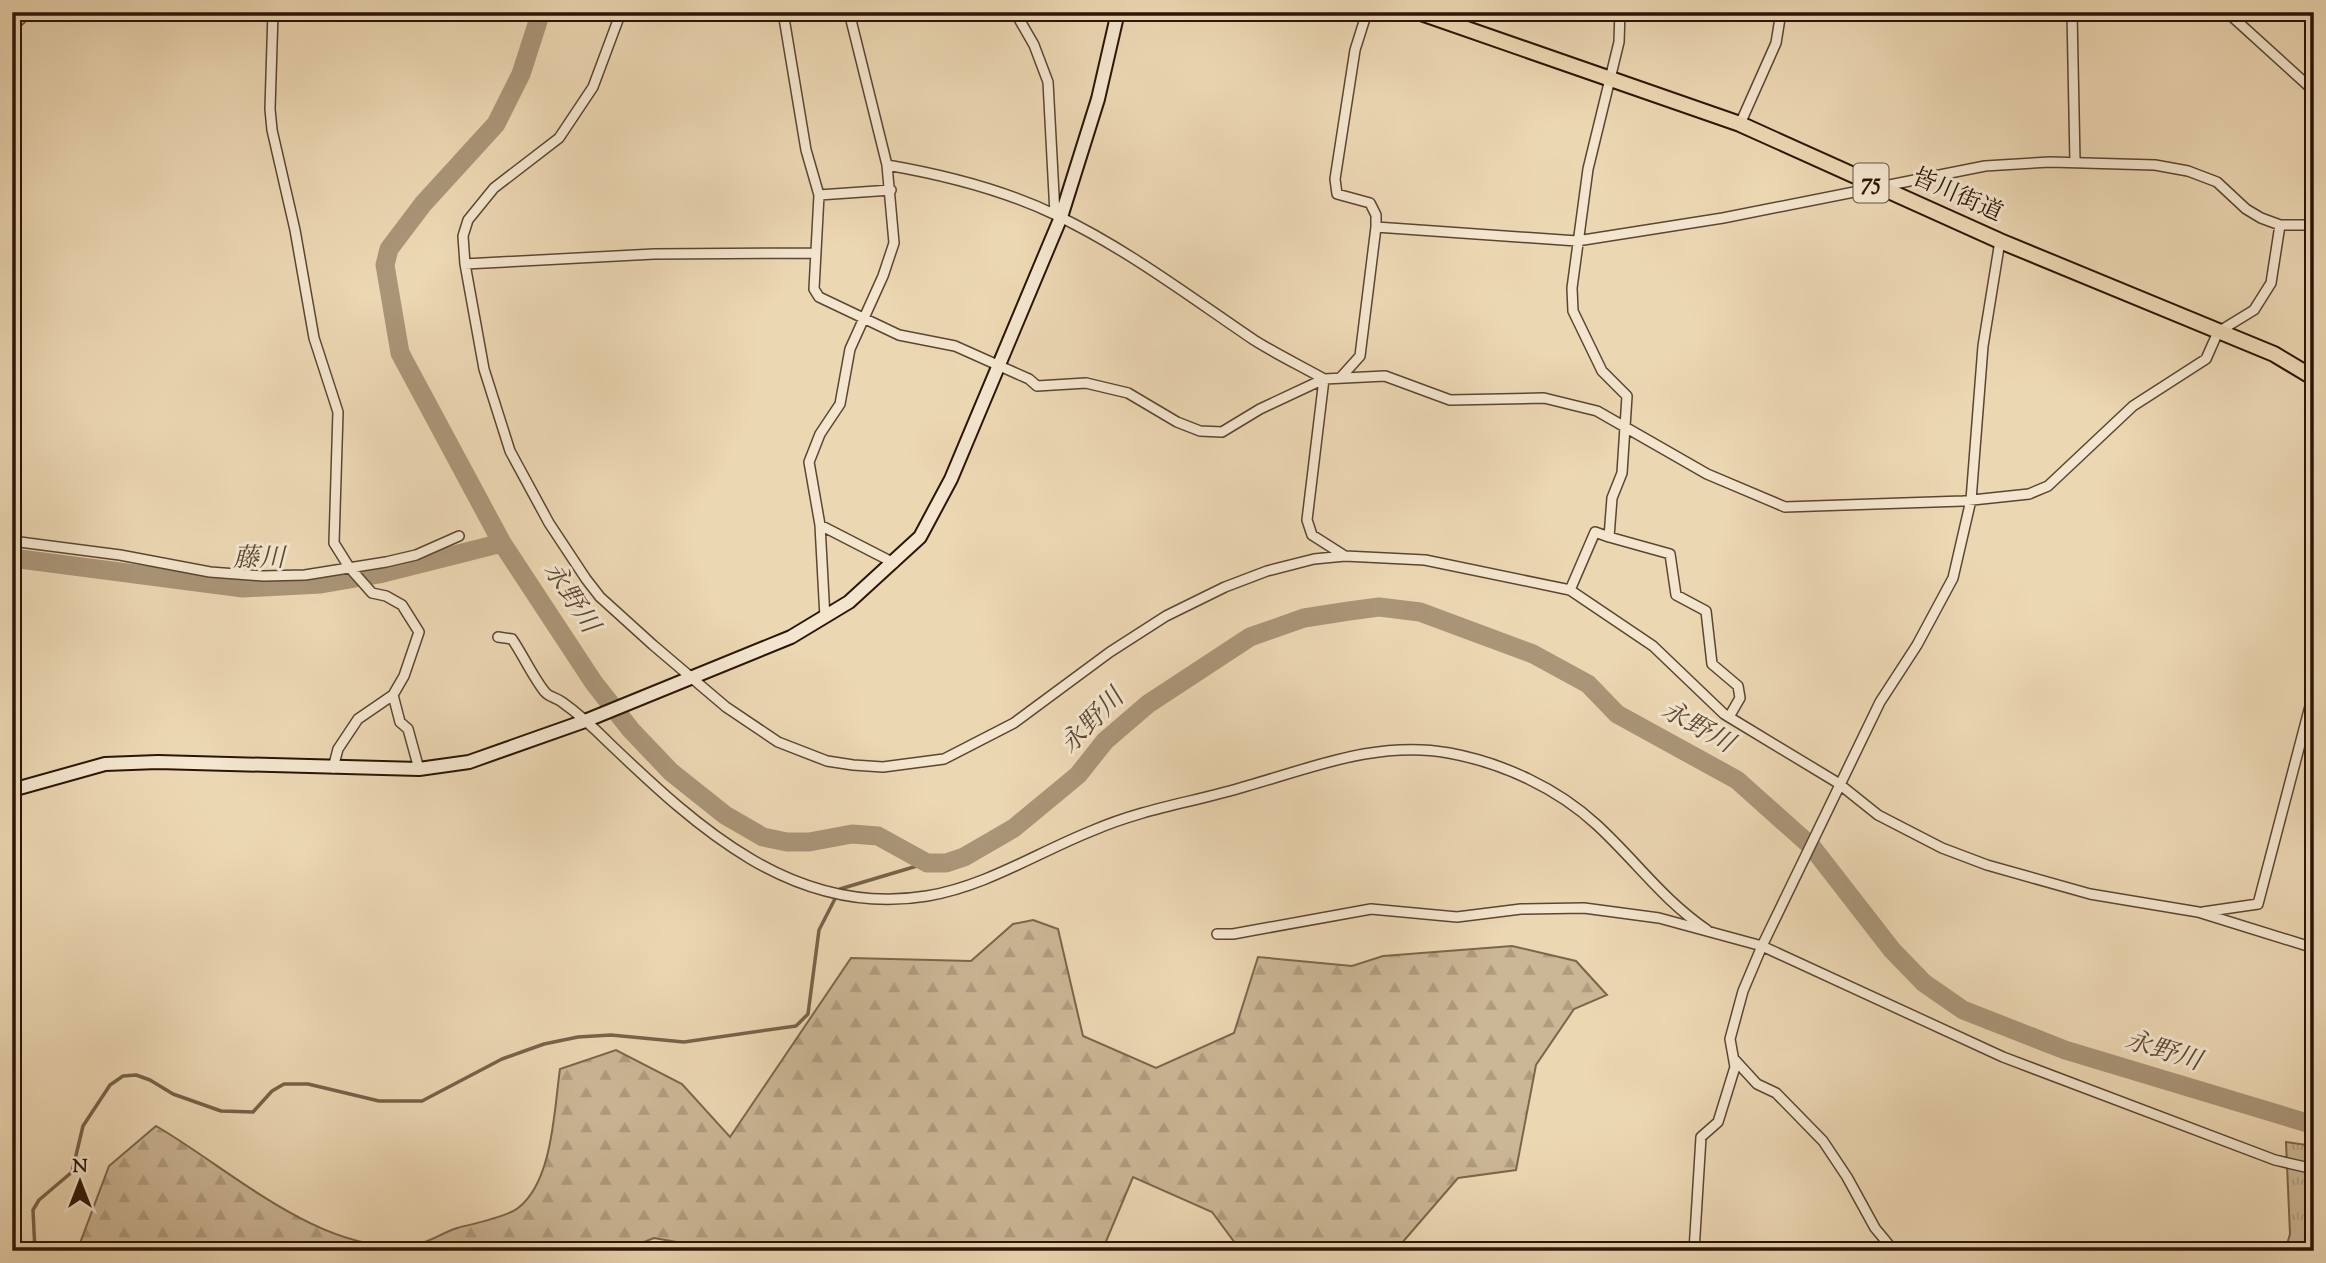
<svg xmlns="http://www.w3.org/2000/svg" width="2326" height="1263" viewBox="0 0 2326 1263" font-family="'Sorts Mill Goudy','Noto Serif JP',serif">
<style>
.forest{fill:url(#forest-firs);stroke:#7b664c;stroke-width:2}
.park{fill:url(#park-tufts);stroke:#7b664c;stroke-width:2}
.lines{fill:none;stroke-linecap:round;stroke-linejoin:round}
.stream{stroke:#77624a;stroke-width:3.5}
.river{stroke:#aa9578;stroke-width:19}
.street-casing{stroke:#5b4630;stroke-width:12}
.secondary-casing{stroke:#2b1504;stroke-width:16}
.primary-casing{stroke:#2b1504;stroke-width:18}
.street{stroke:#f3e5ce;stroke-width:9}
.secondary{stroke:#f3e5ce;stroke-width:12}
.primary{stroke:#ecd7b3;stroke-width:14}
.labels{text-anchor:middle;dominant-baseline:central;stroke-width:6;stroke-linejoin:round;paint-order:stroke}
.shield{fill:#f3e5ce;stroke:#675341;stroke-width:2}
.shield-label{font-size:23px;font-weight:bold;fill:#2b1504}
.street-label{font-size:24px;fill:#2b1504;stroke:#f3e5ce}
.water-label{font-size:26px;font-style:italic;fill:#5e4832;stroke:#f3e5ce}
</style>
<defs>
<pattern id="forest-firs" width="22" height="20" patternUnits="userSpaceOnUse" patternTransform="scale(1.75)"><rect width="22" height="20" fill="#cbb695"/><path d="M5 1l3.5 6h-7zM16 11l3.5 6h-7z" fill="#ae9c7f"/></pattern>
<pattern id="park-tufts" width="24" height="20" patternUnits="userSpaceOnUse" patternTransform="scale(1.75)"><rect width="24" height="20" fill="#cbb695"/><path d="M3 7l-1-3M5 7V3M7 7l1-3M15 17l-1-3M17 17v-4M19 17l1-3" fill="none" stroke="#ae9c7f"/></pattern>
</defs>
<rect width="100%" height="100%" fill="#ecd7b3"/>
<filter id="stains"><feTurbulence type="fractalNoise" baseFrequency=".00286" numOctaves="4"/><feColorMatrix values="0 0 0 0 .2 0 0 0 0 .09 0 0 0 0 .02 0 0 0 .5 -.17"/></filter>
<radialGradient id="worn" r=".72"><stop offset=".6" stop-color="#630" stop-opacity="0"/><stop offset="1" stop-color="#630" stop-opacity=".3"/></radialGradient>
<path class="forest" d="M1033,920L1058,929L1083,1036L1156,1068L1234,1033L1258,957L1352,966L1383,956L1512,946L1576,961L1607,995L1574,1009L1536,1065L1516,1170L1458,1178L1395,1251H1241L1212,1212L1133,1177L1102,1251H728L654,1238L621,1251H77L109,1166L156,1126C229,1168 323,1257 413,1245C430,1243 441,1233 457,1228C472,1224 507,1217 518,1208C553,1181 554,1110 560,1069L616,1050L682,1084L730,1137L851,958L971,961L1013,924Z"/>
<path class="park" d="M2286,1142L2314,1146V1251H2285L2290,1234Z"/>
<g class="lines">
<path class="stream" d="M35,1251L33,1210L39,1200L72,1172L83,1126L110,1085L123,1076L136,1075L150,1080L173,1094L221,1111L253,1112L272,1091L284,1084H308L379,1101H422L502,1059L544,1044L578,1037L611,1035L684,1042L796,1026L808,1014L819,930L840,889L927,863"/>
<path class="river" d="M541,12L521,74L496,124L423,204L389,249L385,265L400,353L502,543L594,683L631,730L671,772L725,815L763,837L787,842H809L852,834L878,836L927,863H946L964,857L1014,828L1078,775L1105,741L1148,704L1250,637L1304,618L1349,611L1379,607L1420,612L1533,654L1588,684L1617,714L1737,780L1812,847L1892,950L1924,983L1963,1010L2065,1050L2314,1125
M12,558L243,588L321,584L379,574L502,543"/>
<defs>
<path id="street" d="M273,12L270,109L272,130L295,230L314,338L338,412L334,543L349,567L372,593L386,596L402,605L419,632L404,676L393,695L358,719L338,749L333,768
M621,12L593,87L559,138L494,188L468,220L463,236L465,264L484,369L510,451L549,523L586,579L600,597L653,645L726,707L778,742L827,761L853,765L883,767L944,759L1014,723L1110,652L1166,616L1225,587L1267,571L1314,559L1345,556L1425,560L1570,590L1653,646L1724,714L1838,783L1878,815L1942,848L1987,865L2090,894L2198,912L2314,948
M783,12L806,150L819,195L814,289L819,297L899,335L955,346L1029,379L1037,386L1086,383L1128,393L1177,422L1200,431L1222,432L1260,409L1324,379L1385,376L1450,400L1544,398L1597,411L1707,474L1785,507L1963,501L2029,494L2048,486L2133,406L2206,359L2218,332L2254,310L2271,283L2280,225
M849,12L887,165L894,243L883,276L850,349L840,404L820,434L809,462L820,525L894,563
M1015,12L1034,45L1048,82L1055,214
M2072,12L2075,162
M2227,12L2314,91
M12,27L28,12
M1740,124L1776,43L1781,12
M887,165C945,175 1002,189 1056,215C1127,249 1189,296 1254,340C1276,354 1301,366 1324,379
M819,195L891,190
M1376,227L1577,241L1723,218L1985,166L2050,162L2155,165L2188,171L2217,182L2246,209L2261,218L2280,225H2314
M465,264L654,254L815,253
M1342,376L1360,356L1376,227V215L1370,203L1337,194L1335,179L1355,50L1367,12
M1324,379L1307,520L1312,535L1345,556
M820,525L825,618
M1609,537L1670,554L1676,595L1706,611L1712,664L1738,686L1740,698L1729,717
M12,541L120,555L210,572L263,576L305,575L386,562L416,555L459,536
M1570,590L1595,532L1609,537L1612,498L1622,473L1627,396L1602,371L1573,311L1572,288L1588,169L1619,42L1620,12
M498,637L512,639C523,655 534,679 545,692C549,697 557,698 562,702C579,714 595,729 609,743C697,827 794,918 927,896C987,886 1038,852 1094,830C1145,808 1195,802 1247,786C1314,767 1379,740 1449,753C1503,763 1557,788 1597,825C1637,862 1661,898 1707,930
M393,695L400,722L408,729L419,769
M2203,912L2258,904L2314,691
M1217,934H1233L1371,909L1457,917L1521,909L1584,908L1659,918L1762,946L2003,1057L2275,1160L2314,1169
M1735,1060L1757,1084L1776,1093L1823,1141L1847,1177L1875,1228L1894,1251
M1694,1251L1701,1137L1718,1122L1735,1067L1730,1039L1743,991L1762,946L1880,702L1917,645L1953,578L1971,500L1983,346L2000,241"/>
<path id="secondary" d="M12,790L105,764L158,762L419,769L469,762L585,721L791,637L849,602L920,537L951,479L1061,217L1098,99L1118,12"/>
<path id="primary" d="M1418,12L1740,124L2000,241L2274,354L2314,378"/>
</defs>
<use href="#street" class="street-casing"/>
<use href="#secondary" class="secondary-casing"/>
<use href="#primary" class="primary-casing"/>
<use href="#street" class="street"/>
<use href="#secondary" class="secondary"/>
<use href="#primary" class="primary"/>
</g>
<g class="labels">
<rect class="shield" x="1853.5" y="163.5" width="35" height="39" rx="5"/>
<g class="shield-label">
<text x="1871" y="183">75</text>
</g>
<g class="street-label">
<text transform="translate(1957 196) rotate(24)">皆川街道</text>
</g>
<g class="water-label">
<text x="259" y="559">藤川</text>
<text transform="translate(570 598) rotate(57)">永野川</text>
<text transform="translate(1093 722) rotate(-46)">永野川</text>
<text transform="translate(1697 728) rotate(29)">永野川</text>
<text transform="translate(2163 1052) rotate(17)">永野川</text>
</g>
</g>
<rect width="2326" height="1263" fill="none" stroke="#ecd7b3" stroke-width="42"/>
<rect x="14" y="14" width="2298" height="1235" fill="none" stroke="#2b1504" stroke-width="3.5"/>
<rect x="21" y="21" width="2284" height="1221" fill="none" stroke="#2b1504" stroke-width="2"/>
<g transform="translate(80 1182)" stroke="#f3e5ce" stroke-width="5" paint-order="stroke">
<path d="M0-5L12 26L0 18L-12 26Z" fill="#2b1504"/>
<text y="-10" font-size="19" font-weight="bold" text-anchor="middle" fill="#2b1504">N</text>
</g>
<rect width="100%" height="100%" filter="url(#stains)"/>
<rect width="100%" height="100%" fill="url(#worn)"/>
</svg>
